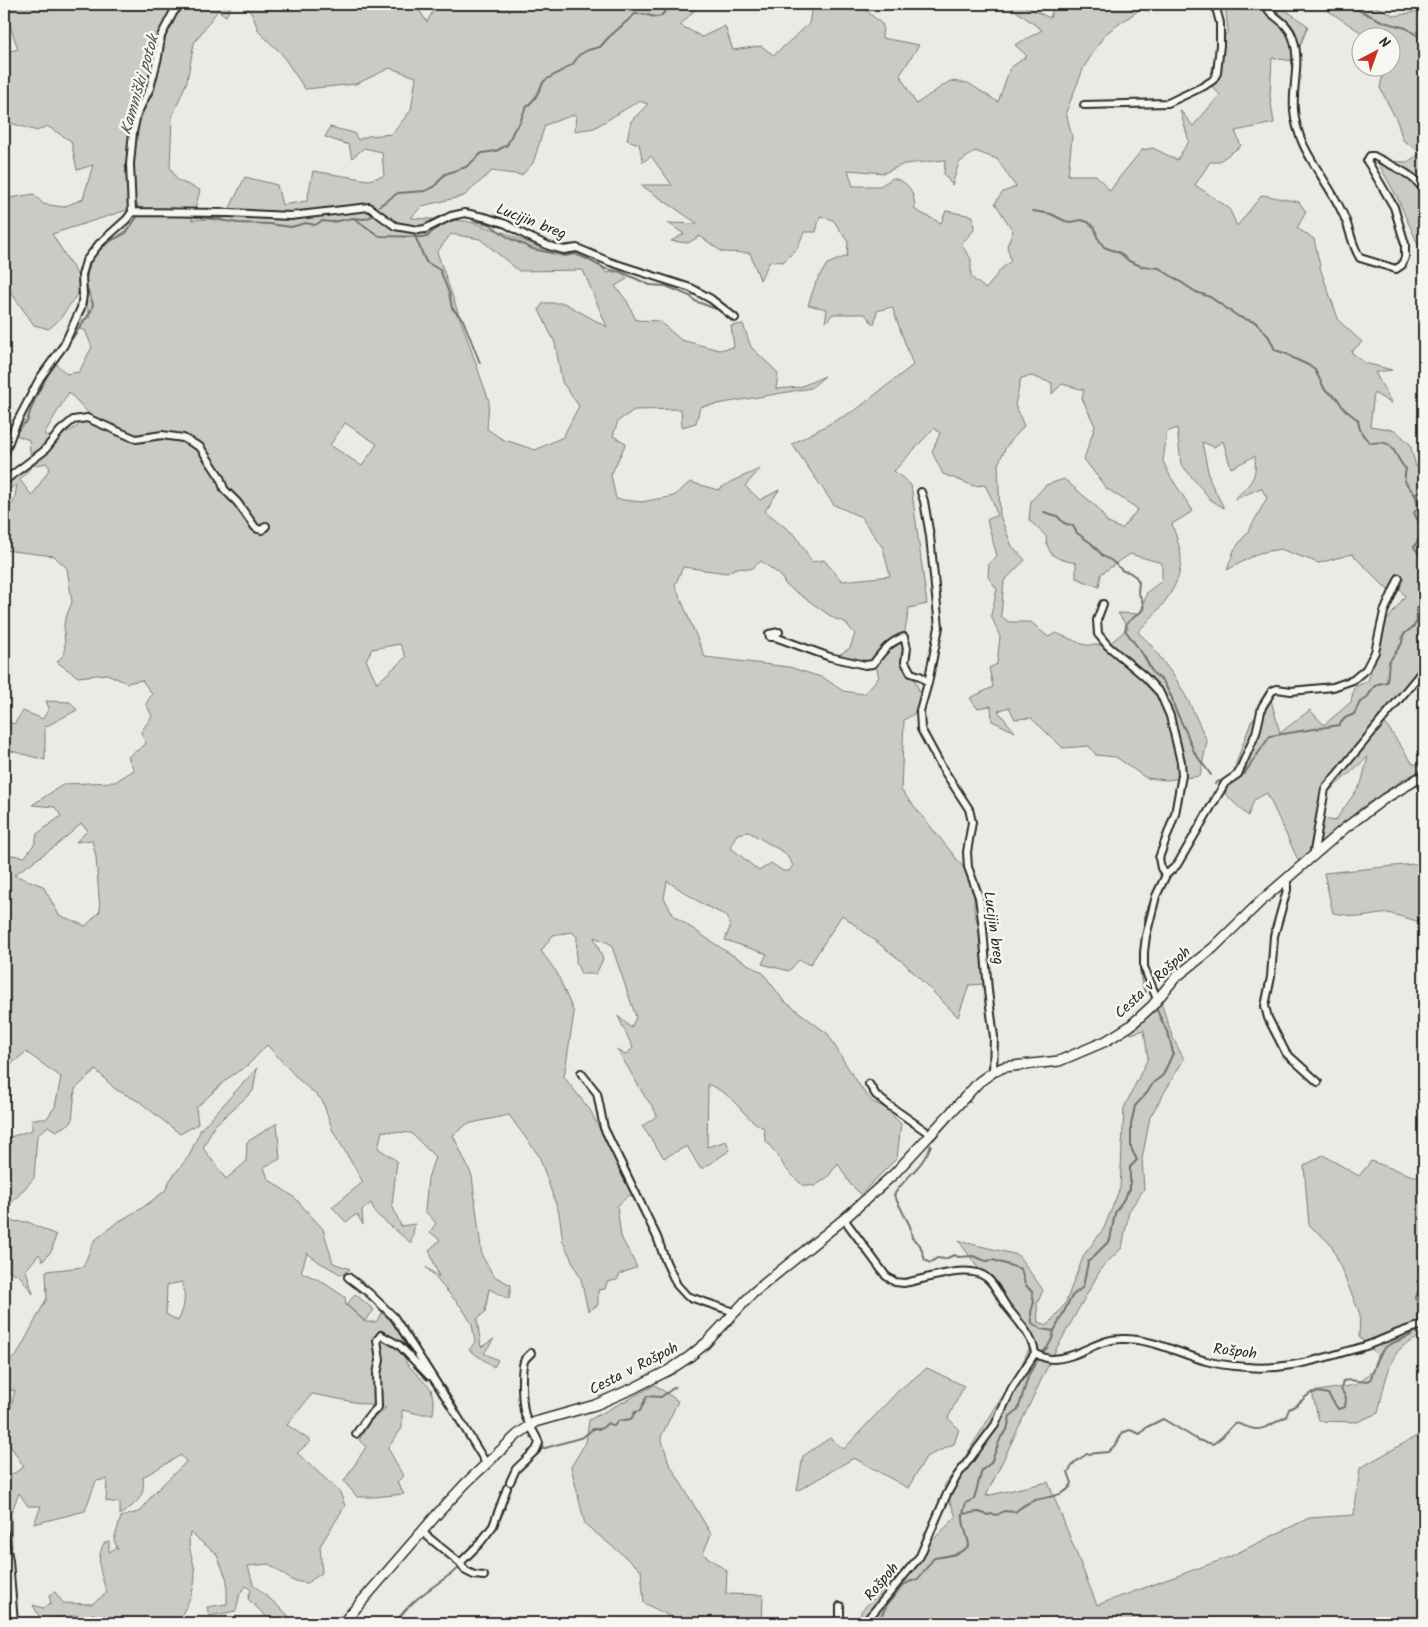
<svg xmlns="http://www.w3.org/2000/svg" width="1428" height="1627" viewBox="0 0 1428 1627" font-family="Kalam,sans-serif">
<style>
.green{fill:#cacac7;stroke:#7a7a79;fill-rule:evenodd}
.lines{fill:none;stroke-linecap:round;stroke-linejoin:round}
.stream{stroke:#727270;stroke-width:2}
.street-casing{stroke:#2b2b2b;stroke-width:10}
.secondary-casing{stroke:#2b2b2b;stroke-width:12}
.street{stroke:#f6f6f2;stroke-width:6}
.secondary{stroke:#f6f6f2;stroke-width:9}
.labels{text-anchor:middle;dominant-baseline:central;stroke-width:5;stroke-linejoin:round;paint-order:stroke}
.street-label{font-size:15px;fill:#2b2b2b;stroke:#f6f6f2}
.water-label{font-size:16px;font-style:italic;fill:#545453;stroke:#f6f6f2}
</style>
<rect width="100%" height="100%" fill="#eaeae6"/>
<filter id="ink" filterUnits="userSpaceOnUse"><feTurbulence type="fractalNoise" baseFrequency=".02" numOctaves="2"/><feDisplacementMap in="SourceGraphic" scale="10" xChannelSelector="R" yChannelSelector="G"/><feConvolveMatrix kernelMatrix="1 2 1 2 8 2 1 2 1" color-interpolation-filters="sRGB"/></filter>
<g filter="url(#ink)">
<path class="green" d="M4,4H73L79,11L86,4H232L226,16L218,10L194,43L187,81L172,117L170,167L177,180L200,190L192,220L225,218L245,177L277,185L282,205L307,201L313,171L368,180L384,176L382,152L364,148L352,158L349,145L325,137L330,127L354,133L358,140L368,136L392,134L411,110L416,77L390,68L356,84L305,89L281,53L259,32L252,14L244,4H415L427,22L437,4H701L680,25L702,37L725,26L733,50L761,46L774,55L809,24L812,6L810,4H859L883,25L882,38L919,45L900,75L916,104L950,81L968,83L998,102L1010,68L1027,56L1015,45L1042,30L1012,8L1013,4H1020L1050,18L1054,4H1160L1139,10L1105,34L1084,67L1066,112L1072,137L1068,175H1096L1110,191L1119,178L1142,150L1153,148L1177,160L1189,141L1180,110L1193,126L1220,95L1209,83L1218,45L1228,31L1225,4H1280L1281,7L1308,26L1294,61L1272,58L1270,96L1274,123L1235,131L1241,146L1218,162H1210L1195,185L1229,208L1237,226L1262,195L1299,202L1306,212L1297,228L1314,239L1321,271L1339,321L1362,342L1351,352L1365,363L1392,370L1375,372L1392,404L1374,393L1370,426L1395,430L1410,444L1416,467L1424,463V664L1418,672L1415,688L1385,723L1413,764H1424V769L1402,780L1361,808L1299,862L1267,793L1254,800L1248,816L1225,794L1251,722L1271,700L1280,733L1310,710L1324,725L1351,702L1354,687L1368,681L1386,622L1405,596L1400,589L1399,581L1388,590L1352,554L1319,563L1280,549L1259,553L1227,570L1234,550L1249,530L1267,498L1261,488L1235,499C1251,482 1257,480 1255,456L1231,468L1223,441L1214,447L1202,442L1210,481L1224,508L1211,500L1181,464L1177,428L1167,432L1163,461L1170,476L1193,511L1172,524C1175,534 1181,548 1181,559C1181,589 1157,611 1138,632L1151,645L1176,679L1189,702L1207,741L1200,776L1167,780L1146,778L1116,757L1096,755L1089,746L1063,748L1031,718L1015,719L1009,707L998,711L1015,732L992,721L991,706L977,708L970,698L993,687L989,668L997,664L1000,637L991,615L997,589L988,577L989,563L997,556L987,520L997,515L992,499L985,485L974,486L943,474L932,452L940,433L934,428L894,471L911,485L927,604L909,608L902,648L920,693L914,714L904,720L901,790L952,853L974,881V911L980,931L985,984L969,985L958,1017L904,963L842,915L810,965L799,960L789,971L762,964L767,954L725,940L730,927L727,916L704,905L667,881L664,898L674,916L724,950L763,973L783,1000L828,1034L845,1063L864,1092L873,1102L884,1107L901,1124L897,1158L861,1194L850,1184L838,1163L828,1177L815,1186L802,1185L785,1168L777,1154L765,1140L764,1128C750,1122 742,1109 731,1099C725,1092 715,1088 708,1084L707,1147L726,1141L730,1150L704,1168H700L687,1146L664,1158L642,1126L657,1116L653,1107L645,1097L617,1049L625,1055L633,1048L618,1016L631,1028L636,1017L611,944L594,937L603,959L596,974H581L576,962L577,937L572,932L553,935L541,951L557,973L574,1013L564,1077L590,1110L633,1194L627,1197L617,1206L621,1237L637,1267L620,1274L617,1280L607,1282L605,1289L598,1290V1305L588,1311L581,1279L563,1242L559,1213L539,1156L509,1115L467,1124L453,1135L472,1176L482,1256L494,1276L511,1285L509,1299L489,1289L485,1312L477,1319L481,1347L494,1339L484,1353L498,1360L494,1367L469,1350L475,1342L472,1324L462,1308L426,1267L439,1277L429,1250L440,1240L430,1232L436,1223L425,1211L428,1178L435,1157L411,1133L382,1131L378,1148L397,1161L392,1205L401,1226L415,1224L411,1243L376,1214L371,1203L362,1210L363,1225L357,1214L346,1222L332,1207L363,1182L333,1131L322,1100L299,1080L267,1045L248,1065L228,1078L196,1108L198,1124L180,1134L140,1102L115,1089L96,1070L75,1089L72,1122L56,1131L48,1126L37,1136L34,1178L8,1207L4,1217V1139L32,1130V1119H46L55,1107L61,1077L26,1052L4,1070V875L10,870L9,859L12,855L25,857L35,843L37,834L61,816L55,807L32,805L64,784L115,782L134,770L128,757L146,744L141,732L152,716L146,704L152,694L142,680L127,683L107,674L78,677L57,662L65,653L64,623L72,602L67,568L54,556L4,550V513L14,502L17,485L4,492V487L31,462L29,440L16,435L35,392L56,364L67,374L79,372L92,347L85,330L73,328L76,322L90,317L82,287L60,319L49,329L34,325L10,291H4V199L34,194L43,204L63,207L83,199L93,165L77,170L71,141L47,126L37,131L7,122L4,119V53L18,49L9,23L4,20ZM639,101L648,104L631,121L627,140L639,144L643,162L651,156L672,185H641L698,224L668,223L684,234L671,241L688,243L700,236L722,252L750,253L760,280L770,261L783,262L797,249L804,232H816L820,216L833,220L848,242L847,256L827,264L816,282L808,305L827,309L825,323L833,314H865L874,325L877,311L892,307L913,365L857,409L792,444L834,505L861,517L883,548L890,576L842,581L824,560L812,562L796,536L765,511L779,490L760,500L745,486L760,469L732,481L718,490L690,482L674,496L641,502L616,499L611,475L626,443L613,436L618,421L634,410L681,409L682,427L696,423L700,407L811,388L825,376L800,387L776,389L778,373L751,347L743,324L731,326L734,347L719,350L681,340L659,321L636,320L627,301L615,286L627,279L621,271L606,273L594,255L571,244L542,249L503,232L466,221L411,218L422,206L464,196L492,171L522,175L533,163L545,125L576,114L575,131L594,128ZM975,151L997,159L1016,187L1003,192L995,203L1013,231L1007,246L1011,261L1001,269L986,289L971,277V259L961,244L974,230L973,216L946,211L941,223L915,210C914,193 911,183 893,178L880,186H853L848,170L884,173L904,164L945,160L944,174L952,185L959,163ZM133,208L126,230L96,253L80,279L52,234ZM451,234L480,239L519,271L583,270L607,327L564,303H543L539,310L555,343L562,382L579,406L563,437L535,450L502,439L487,429L489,401L437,252ZM1031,376L1052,383V394L1062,384L1084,390L1082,398L1095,426L1084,459L1106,488L1138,509L1122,529L1108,523L1097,507L1064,479L1046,485L1031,501L1029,520L1046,536C1047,557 1057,559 1076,563V578L1099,587L1101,574L1130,554L1162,563V581L1147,592L1140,614L1118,613L1128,628L1108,645H1085L1056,633L1048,637L1031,622H1009L1001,616L1004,581L1025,560L1012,546L1000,516L998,464L1006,447L1024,426L1015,405L1021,378ZM69,392L89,414L78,426L55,439L44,434ZM345,423L377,444L362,466L330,445ZM46,463L50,468L32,496L20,480L32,466ZM761,561L780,575L786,585L835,619L845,622L855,634L850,648L834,658L875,662L879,677L864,694L843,691L824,678L789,667L705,657L675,585L683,567L727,573L736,568L751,569ZM400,644L406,657L377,683L366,660L372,649ZM1368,757L1361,784L1335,821L1319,818L1321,798ZM81,824L88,830L76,842L92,840L96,857L100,911L86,926L59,915L43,886L14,875L57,845ZM749,832L785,853L793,865L789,871H783L771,863L759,871L730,847L737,834Z
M1318,4H1370L1395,16L1424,10V258L1397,197L1377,161L1407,162L1422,153L1403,140L1397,121L1380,88L1384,68H1390V38L1368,37Z
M46,701L70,702L77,710L45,727V760L8,750L4,752V720L14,724L23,711L43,719L49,708Z
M1424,863V923L1388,913L1360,917L1333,913L1324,873Z
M1161,1003L1173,1038L1184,1059L1150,1117L1142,1159L1144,1189L1129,1211L1122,1248L1102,1267L1054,1353L986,1496L1048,1482L1097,1605L1229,1557L1309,1518L1354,1515L1360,1468L1424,1432V1623H860L861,1611L956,1517L944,1486L965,1457L1021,1366L1030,1347L996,1294L959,1241L1018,1255L1043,1290L1037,1304L1038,1322L1048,1325L1065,1304L1084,1255L1104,1228L1120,1188L1124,1108L1148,1058L1144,1030L1131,1034L1128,1030L1143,1020Z
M257,1068L253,1091L214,1126L203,1148L226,1179L246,1162L247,1142L277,1123L280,1159L264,1167L268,1179L294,1197L323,1229L333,1263L350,1269L342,1275L319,1262L307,1253L301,1272L321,1281L345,1297L346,1305L365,1322H376L382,1313L392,1322L405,1343L406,1363L431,1389L434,1405L433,1414H419L402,1410V1428L388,1448L403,1476L397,1482L404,1494L374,1497H357L344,1481L366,1447L359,1440L371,1420L386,1408L312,1394L287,1425L311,1441L297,1453L340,1492L345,1506L320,1546L322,1573L307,1583L293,1581L269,1564L248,1566L253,1584L288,1615L290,1623H273L248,1599L251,1590L246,1586L240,1593L236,1611L209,1616L207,1607L227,1604V1580L216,1553L190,1533C187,1550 193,1556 195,1572C196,1591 186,1607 177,1623H103L93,1613L89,1622L79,1623L77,1615L41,1620L33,1605L43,1608L51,1604L49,1595L55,1592L63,1603L92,1604L107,1593C101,1574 95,1561 104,1543L109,1541V1552L116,1548L118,1550L114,1540L121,1517L141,1511L152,1495L186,1462L181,1455L143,1477C146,1498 135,1504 120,1515V1503L106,1501L107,1479L96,1481L85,1511L34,1524L41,1506H28L19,1493L11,1513L12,1548L4,1500V1479L24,1467L4,1436L15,1390L4,1391V1364L17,1355L47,1298L46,1271L83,1267L94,1241L116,1223L142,1208L165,1191L170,1180L189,1156L201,1129ZM182,1282C186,1296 185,1308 178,1321L166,1314L167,1285Z
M1323,1155L1359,1176L1371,1161L1413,1176H1424V1325C1416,1345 1413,1337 1400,1349C1388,1360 1382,1397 1378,1413L1357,1422L1319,1421L1312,1392L1355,1385L1374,1370L1377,1354L1359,1337L1360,1314L1331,1244L1309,1225L1304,1166Z
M4,1221L28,1222L56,1235L52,1250L43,1261L39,1254L26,1270L33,1294L20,1276L4,1268Z
M355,1294L374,1310L365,1321L347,1305Z
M927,1368L964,1386L948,1418L959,1429L954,1444L926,1457L908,1488L854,1458L797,1491L803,1456L830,1438L844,1449L899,1390Z
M655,1385L678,1401L661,1437L669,1463L711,1534L703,1554L727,1571L726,1594L763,1595L762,1623H683L644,1603L641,1570L585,1524L571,1467L586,1442L589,1420Z"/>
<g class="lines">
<path class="stream" d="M1356,9L1384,22L1406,28L1424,40
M164,39L177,14L187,4
M158,68L161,61L162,49
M133,159L140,116L154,89L155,80
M134,186L135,202L138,207
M379,206L398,193L425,191L434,187L445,174L466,167L482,153L496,151L507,145L514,130L520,122L525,109L535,98L544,81L573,64L579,55L588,50L600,47L608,38L635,14H644L655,17L661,16L671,4
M1033,211L1051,214L1065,221L1071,222L1081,220L1088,222L1095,228L1097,237L1104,247L1120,253L1129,261L1141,266L1159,268L1196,292L1210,297L1239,317L1255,322L1269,337L1275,350L1287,354L1293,358L1308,365L1315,370L1325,390L1337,398L1344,409L1358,420C1359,430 1362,436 1371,443C1398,439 1391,454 1406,469C1402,486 1408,483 1415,495C1417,498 1417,503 1418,507L1414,513C1416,519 1424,526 1422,532C1422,535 1416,543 1414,547L1423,560L1424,567
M188,215L238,223L269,224L291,227L306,223L315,225L322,221L332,222L353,218L364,219L375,215
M355,219L379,236L427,237C436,226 451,220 465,217
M473,221L489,224L509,238L533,249L565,256L575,254L585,258L606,269L621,272L650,285L666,286L690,296L695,301L716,309
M415,236L426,262L440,270L449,293L452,308L463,320L480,363
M4,463C11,449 13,429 27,422C37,382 69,345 91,311L93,304L85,283L89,263L99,250L108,242L126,233L139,214
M1415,495L1423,489L1424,485
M1044,512L1057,516L1064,523L1073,526L1077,533L1091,543L1103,556L1112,561L1123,571L1129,572L1136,577L1139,582L1138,592L1142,600L1144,609L1127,623L1125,630L1144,656L1153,673L1163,681L1172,698L1175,709L1187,734L1194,752L1211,775
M1235,781L1244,774L1270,736L1339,725L1345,718L1354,714L1360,702C1371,699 1369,688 1378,684C1381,683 1384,683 1387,682L1389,662L1402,643L1403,635L1414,626L1417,621L1416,610L1424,594
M1215,784L1217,782L1220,781
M1203,814L1214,792
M1166,870L1175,862L1182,851
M1155,890L1162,874
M1145,928V914L1152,900
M1141,953C1139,967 1140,978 1145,992
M957,1112L967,1102H970
M933,1140L952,1118
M931,1145C924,1166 905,1177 894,1195L910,1226L912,1238L920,1245L925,1260L930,1263L937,1258L945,1259L954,1255L959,1257L973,1256L986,1261L993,1260L1021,1269L1025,1284L1032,1292L1034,1302L1031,1312L1032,1323L1041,1329L1054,1331
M1424,1199L1423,1205L1424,1209
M1418,1324L1420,1308L1415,1297L1424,1285
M537,1453L542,1449L583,1437L593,1429H601L608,1423L614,1426L618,1421L631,1419L635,1412L640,1411L647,1396L661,1397L675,1387
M962,1514L979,1512L988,1515L992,1514L997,1515L1004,1511L1015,1512C1021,1507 1029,1502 1036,1500C1049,1496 1066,1497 1072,1483L1068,1472L1075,1462L1087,1454L1108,1452L1117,1443L1122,1433L1130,1430L1140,1434L1147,1427L1163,1419L1198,1440L1213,1444L1222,1437L1235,1423C1241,1424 1251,1429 1255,1429C1266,1430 1276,1421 1286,1417L1289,1409C1308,1401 1305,1387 1328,1394L1338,1409L1345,1407L1346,1398L1341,1389L1343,1381C1354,1378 1358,1384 1370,1380C1375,1370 1377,1354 1386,1347C1395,1339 1410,1340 1417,1329
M465,1563C482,1547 496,1530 505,1508
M396,1623C407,1602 439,1583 458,1569
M877,1623L887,1605L902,1586L909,1582L918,1579L934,1558C946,1556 962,1555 969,1545C966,1527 959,1522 966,1503L974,1499L982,1470L991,1463L1001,1437L1007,1430L1010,1416L1018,1410L1029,1374L1040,1355L1047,1348L1052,1339L1054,1331L1072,1296L1083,1287L1088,1262L1110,1240L1115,1213L1130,1189V1167L1137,1160L1131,1148V1125L1135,1106L1147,1093L1153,1083L1163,1075L1173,1053L1169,1036L1157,1010"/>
<defs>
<path id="street" d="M1265,4C1269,17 1287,19 1293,38C1301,62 1292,86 1294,110C1297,150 1326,177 1342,212C1350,227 1351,244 1360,258L1396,269L1402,265L1405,257V244L1394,207L1369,164L1367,161L1370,156H1374C1392,166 1412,173 1424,190
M1084,105L1168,103L1204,86L1213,80L1217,73L1220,45V23L1215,4
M132,212L229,213L290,216L369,207L395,226L418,230L425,229L451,216L465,213L488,218L506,224L527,236L549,246L564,250L577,248L610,262L691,288L711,299L735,318
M4,455L15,426L40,378L64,345L81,308L83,295L82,275L86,261L99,244L127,219L132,212L130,164L133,132L137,114L150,88L158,57L161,36L173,13L180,4
M4,481L44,451L61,430L73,420L87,418L136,439L162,435L183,438L200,447L220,477L224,489L237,502L255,527L258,529L262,530L266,526
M921,492L924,501L930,536L939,627L928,683L920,711L921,729L941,766L969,809L972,822L967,852L968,867L979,897L983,928L988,991L994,1037L993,1072
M1103,604L1097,620L1098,634L1108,646L1145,677L1160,693L1170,716L1181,762L1182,775L1175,814L1159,858L1161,868L1166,875
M779,632L769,634L770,637H775L830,657L865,665L873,664C882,652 889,642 904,637L907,648L905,662L911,673L920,676L928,683
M1315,854L1314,851L1325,789L1424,669
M1287,879V890L1274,936L1271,977L1265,1006L1268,1018L1286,1053L1318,1082
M1157,999L1144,967V952L1146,936L1156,896L1166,875L1177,865L1225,783L1238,774L1256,733L1262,707L1272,691L1277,689L1291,691L1333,687L1353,680L1366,669L1375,652L1384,612L1399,578
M581,1073L597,1093L604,1128L657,1237L666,1262L677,1285L687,1296L734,1312
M869,1084L876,1095L887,1104L930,1134
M844,1219L886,1276L895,1282L904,1283C925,1280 969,1262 987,1278C996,1285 1000,1298 1007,1307C1018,1321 1032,1335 1035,1353
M348,1277L369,1293L394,1317L450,1404L486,1463
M1035,1353C1040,1356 1046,1359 1052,1359C1077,1359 1097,1339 1121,1339C1151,1338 1178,1353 1206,1361C1219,1365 1234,1366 1247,1367C1279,1370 1311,1362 1341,1353C1351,1350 1361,1348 1371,1344C1389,1337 1405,1329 1424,1325
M356,1434L367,1418L378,1407L377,1374L380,1360L377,1340L381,1335L399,1345L429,1376
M510,1482L516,1469L536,1450L539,1443C535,1433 529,1425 525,1415C522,1404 520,1368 525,1359C527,1357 529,1355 531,1353
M422,1532L460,1563L466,1571L474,1575L484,1576
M4,1533L9,1561L14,1623
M460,1563L480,1543L493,1526L507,1488
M28,1622V1623
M840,1623V1606
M867,1623V1620L920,1556L947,1494L957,1476L995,1425L1012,1388L1035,1353"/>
<path id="secondary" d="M343,1623L439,1512L466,1483L517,1435L535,1422L595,1405L634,1388L671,1369L689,1357L706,1343L753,1293L844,1219L894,1174L979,1082L993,1072L1004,1067L1059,1061L1106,1041L1130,1026L1152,1006L1175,978L1213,948L1261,901L1345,828L1384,799L1424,775"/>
</defs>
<use href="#street" class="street-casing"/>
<use href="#secondary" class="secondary-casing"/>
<use href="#street" class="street"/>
<use href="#secondary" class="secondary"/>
</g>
</g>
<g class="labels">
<g class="street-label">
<text transform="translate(531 222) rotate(21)">Lucijin breg</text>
<text transform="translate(993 928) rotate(82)">Lucijin breg</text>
<text transform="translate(1153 983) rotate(-43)">Cesta v Rošpoh</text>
<text transform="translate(1235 1352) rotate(7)">Rošpoh</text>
<text transform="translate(634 1369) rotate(-27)">Cesta v Rošpoh</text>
<text transform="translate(882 1582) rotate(-50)">Rošpoh</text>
</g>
<g class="water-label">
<text transform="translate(140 85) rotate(-74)">Kamniški potok</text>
</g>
</g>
<rect width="1428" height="1627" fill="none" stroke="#f6f6f2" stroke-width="20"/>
<rect x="10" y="10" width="1408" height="1607" fill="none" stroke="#2b2b2b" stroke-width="2" filter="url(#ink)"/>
<g transform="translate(1376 52) rotate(41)"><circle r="24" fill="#f6f6f2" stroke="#a5a5a2"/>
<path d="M0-4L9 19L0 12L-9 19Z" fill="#c8321e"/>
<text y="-8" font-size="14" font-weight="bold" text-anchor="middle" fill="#2b2b2b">N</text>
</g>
</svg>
